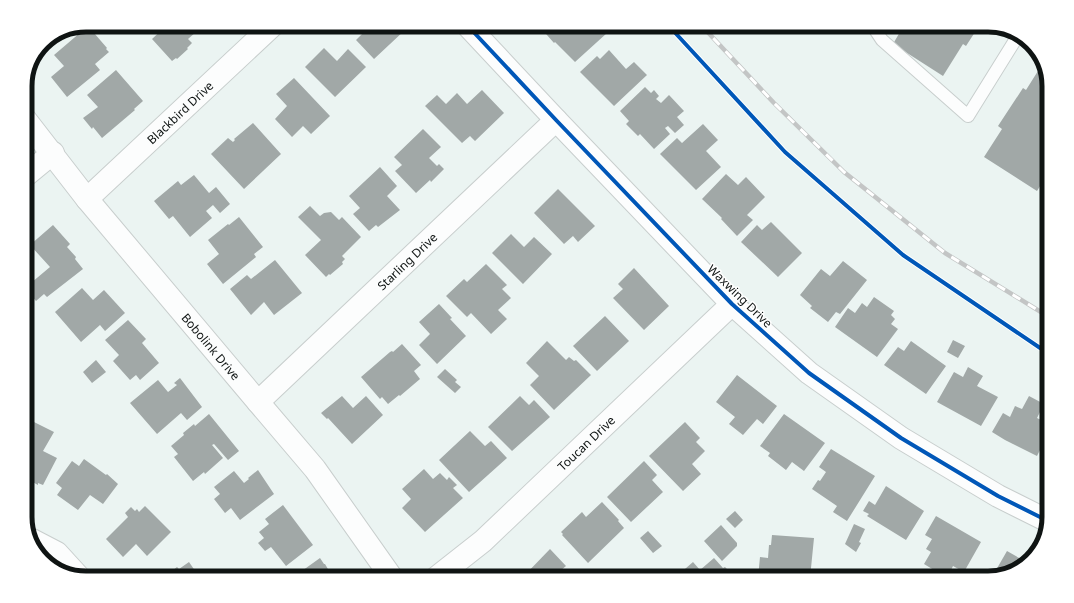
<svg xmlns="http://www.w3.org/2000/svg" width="1074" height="603" viewBox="0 0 1074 603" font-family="'Noto Sans',sans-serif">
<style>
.building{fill:#a1a8a7}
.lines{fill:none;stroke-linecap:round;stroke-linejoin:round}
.lane-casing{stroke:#c8cecd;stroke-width:14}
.street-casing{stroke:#c8cecd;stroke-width:24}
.secondary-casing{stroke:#c8cecd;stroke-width:24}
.lane{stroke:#fcfdfd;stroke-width:12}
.street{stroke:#fcfdfd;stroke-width:22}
.secondary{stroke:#fcfdfd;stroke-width:22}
.rail-casing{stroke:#c3c5c5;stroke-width:4.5}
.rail{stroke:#fff;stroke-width:3;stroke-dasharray:9;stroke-linecap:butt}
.cycleway-casing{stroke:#fff;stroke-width:6}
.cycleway{stroke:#0057b8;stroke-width:4}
.labels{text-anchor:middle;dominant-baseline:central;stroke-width:3;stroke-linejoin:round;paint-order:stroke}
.street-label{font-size:12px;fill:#0f1413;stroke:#fff}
.rim{fill:none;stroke:#0f1413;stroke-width:5}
</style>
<rect width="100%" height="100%" fill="#ebf4f2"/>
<path class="building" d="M167,25H204L188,39L192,43L187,48L188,49L177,59L176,58L172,61L152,39Z
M365,25H400L405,30L374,59L356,40L368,28Z
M540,25H600L607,33L575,62L555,42L554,43L539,26Z
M904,25H975L974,27L977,29L966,46L963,44L943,76L893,44Z
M88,26L107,48L106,49L109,52L95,64L100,70L67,97L51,77L64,66L54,55Z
M324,48L337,61L348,49L366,67L335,97L305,67Z
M609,50L626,69L634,62L647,75L614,106L580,72L597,56L600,59Z
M1043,63L1049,82V172L1037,191L984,157L1002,129L998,126L1023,88L1026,90Z
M116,70L143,101L134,109L135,110L102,138L93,127L92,129L83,118L98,107L87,95Z
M294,78L330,116L311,134L303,126L292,137L275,119L287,106L276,94Z
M645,87L651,93L654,90L659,96L656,99L661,103L669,95L684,111L677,117L684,125L675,133L668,126L665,128L670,134L654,149L640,134L638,136L626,124L629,121L620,111Z
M482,90L504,113L475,141L470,136L462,143L425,106L437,95L446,104L457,93L467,104Z
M253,123L281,154L244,189L211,154L228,138L233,142L235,140L234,139Z
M703,124L718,140L706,151L721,167L696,190L660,154L677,138L682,143Z
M423,129L441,147L429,158L437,166L439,164L444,169L431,182L430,180L416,193L395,171L402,165L394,157Z
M380,167L397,186L387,196L400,210L378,227L376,225L369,231L353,214L360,208L349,196Z
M726,174L738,185L746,177L765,197L747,215L753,220L737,236L721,219L722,218L702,199Z
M194,175L209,193L216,187L230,204L220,213L213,205L206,211L212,218L190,237L173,216L169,219L154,201L178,181L181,185Z
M558,189L595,226L578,242L573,236L564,244L534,213Z
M310,206L320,216L324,213L331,212L339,220L342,217L361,237L342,256L345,259L342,262L343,264L330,275L329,274L326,277L305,255L321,240L298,217Z
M239,217L263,247L254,254L256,257L223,284L207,264L219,254L208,240L228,224L229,225Z
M771,222L802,253L778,277L741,242L757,225L762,230Z
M53,225L70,244L67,247L76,257L75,259L83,269L47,297L44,294L36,301L25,288L50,267L30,245Z
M511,234L524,247L534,237L552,254L523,284L492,253Z
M275,260L302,293L274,315L264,302L251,315L230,289L247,275L251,279Z
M843,261L867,280L840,314L836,312L828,322L810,308L812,306L800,295L821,269L830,276Z
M486,264L507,285L502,289L511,298L498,310L507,319L491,334L471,313L467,317L446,296L464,279L467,282Z
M634,268L669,306L644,330L613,298L623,289L618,284Z
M82,288L93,300L104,290L125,313L105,331L100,325L81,342L55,312Z
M874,297L894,311L891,315L895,319L891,324L898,329L877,357L835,327L848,308L855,313L862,303L867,307Z
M439,304L452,318L450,319L466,336L437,364L419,345L430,334L419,322Z
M605,316L629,341L597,371L573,346Z
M128,320L146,339L142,343L159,363L140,380L136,375L130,380L113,361L119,355L105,340Z
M953,340L965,346L958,358L947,352Z
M547,341L566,360L569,357L574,361L576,360L591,375L554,410L530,385L539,376L526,363Z
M911,341L946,366L926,394L884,365L898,347L904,351Z
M402,344L421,365L414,371L420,379L400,396L399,395L388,404L382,397L380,399L361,377L390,352L392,351L393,352Z
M96,360L106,372L92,383L83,372Z
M968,367L983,376L977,386L998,397L981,426L937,402L954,372L963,377Z
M445,369L457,380L455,382L461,387L455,393L437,377Z
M737,375L777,406L763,424L757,419L743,435L729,424L735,417L716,402Z
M180,378L202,407L187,420L181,413L157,434L130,403L158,380L168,392L177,385L174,383Z
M342,396L353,408L366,396L383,415L352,444L328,418L327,419L321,413Z
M520,396L529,405L534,400L550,417L512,451L488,427Z
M1029,396L1044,404L1037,418L1049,424V432L1037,456L1005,440L992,432L1003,413L1010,417L1015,406L1022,409Z
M209,414L239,451L228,460L214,444L212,445L223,458L205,474L204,472L193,481L174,457L178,454L171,446L184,435L183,433L194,424L195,426Z
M784,414L825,443L804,471L792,462L786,470L768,456L770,453L760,446Z
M30,420L54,432L43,451L57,458L43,485L38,483V485L25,478V429Z
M685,422L700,438L696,442L705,451L692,464L701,474L683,491L649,456Z
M470,431L485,446L491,441L507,458L469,492L439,460Z
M831,449L875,476L847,521L833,512L837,506L812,489L818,480L820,481L826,472L819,467Z
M84,459L106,475L107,474L118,484L103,504L90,495L78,510L57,495L62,488L56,483L72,461L79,466Z
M644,461L657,475L652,480L663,492L631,522L607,497Z
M424,469L433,479L440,473L447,480L449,477L457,485L453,488L463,498L425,532L402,508L411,499L402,489Z
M258,470L274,494L240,520L231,508L225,513L214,499L220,494L214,487L234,471L244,483L249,479L248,478Z
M886,486L924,511L906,540L867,516L869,514L863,511L869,501L875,505Z
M602,502L619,520L618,521L624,528L588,563L562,535L563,534L561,532L582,512L586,517Z
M283,505L313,545L286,566L271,547L265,551L258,543L264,538L259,532L269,524L265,519Z
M145,506L171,532L147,556L136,544L123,557L106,539L128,517L125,513L131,507L135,511L137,509L139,512Z
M735,511L743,520L735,528L726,519Z
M936,516L981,542L964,572L953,566L947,578L924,564L931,552L926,549L932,539L925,535Z
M854,524L865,529L859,542L861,543L856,552L845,544Z
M721,525L737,543V546L722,561L704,541Z
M648,531L662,546L653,553L640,538Z
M772,535L814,538L810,578H758L760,557L768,558L769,545H771Z
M550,549L566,566L560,571L566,578H522Z
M1007,551L1026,562L1019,570L992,577Z
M320,558L324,564H325L332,576L337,573L341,578H292Z
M714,558L723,568L725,567L728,570L726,572L732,578H681L678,575L693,562L700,570Z
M189,562L200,578H151L163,569L167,575L177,567L179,569Z
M851,570L860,578H843Z"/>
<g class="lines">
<defs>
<path id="lane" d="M872,25L882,40L968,116L1019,34"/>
<g id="street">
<path d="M467,25L556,120L732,304L809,373L901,438L998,496L1048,521"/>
<path d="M25,176L53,153"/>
<path id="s1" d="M87,199L273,25"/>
<path id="s2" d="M258,402L556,120"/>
<path d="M32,540L57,553L78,576"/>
<path id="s3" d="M436,578L483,541L732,304"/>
</g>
<g id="secondary">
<path id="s4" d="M25,119L87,199L258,402L315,469L392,578"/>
</g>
</defs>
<use href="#lane" class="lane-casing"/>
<use href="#street" class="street-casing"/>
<use href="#secondary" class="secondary-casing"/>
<use href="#lane" class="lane"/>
<use href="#street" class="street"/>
<use href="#secondary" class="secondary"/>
<defs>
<path id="rail" d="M701,25L774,103L844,172L945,253L1049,317"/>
</defs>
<use href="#rail" class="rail-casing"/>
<use href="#rail" class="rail"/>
<defs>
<path id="cycleway" d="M467,25L556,120L732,304L809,373L901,438L998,496L1048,521
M668,25L785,152L903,255L1049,354"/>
</defs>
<use href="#cycleway" class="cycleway-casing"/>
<use href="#cycleway" class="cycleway"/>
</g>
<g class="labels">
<g class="street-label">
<text stroke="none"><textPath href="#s1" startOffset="127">Blackbird Drive</textPath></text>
<text stroke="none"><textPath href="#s2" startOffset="205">Starling Drive</textPath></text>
<text transform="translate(740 296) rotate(44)">Waxwing Drive</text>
<text stroke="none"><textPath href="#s4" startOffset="294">Bobolink Drive</textPath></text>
<text stroke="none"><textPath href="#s3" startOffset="202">Toucan Drive</textPath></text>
</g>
</g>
<path d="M0 0H1074V603H0ZM86 32H988A54 54 0 0 1 1042 86V517A54 54 0 0 1 988 571H86A54 54 0 0 1 32 517V86A54 54 0 0 1 86 32Z" fill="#fff" fill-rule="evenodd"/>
<path class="rim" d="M86 32H988A54 54 0 0 1 1042 86V517A54 54 0 0 1 988 571H86A54 54 0 0 1 32 517V86A54 54 0 0 1 86 32Z"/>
</svg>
